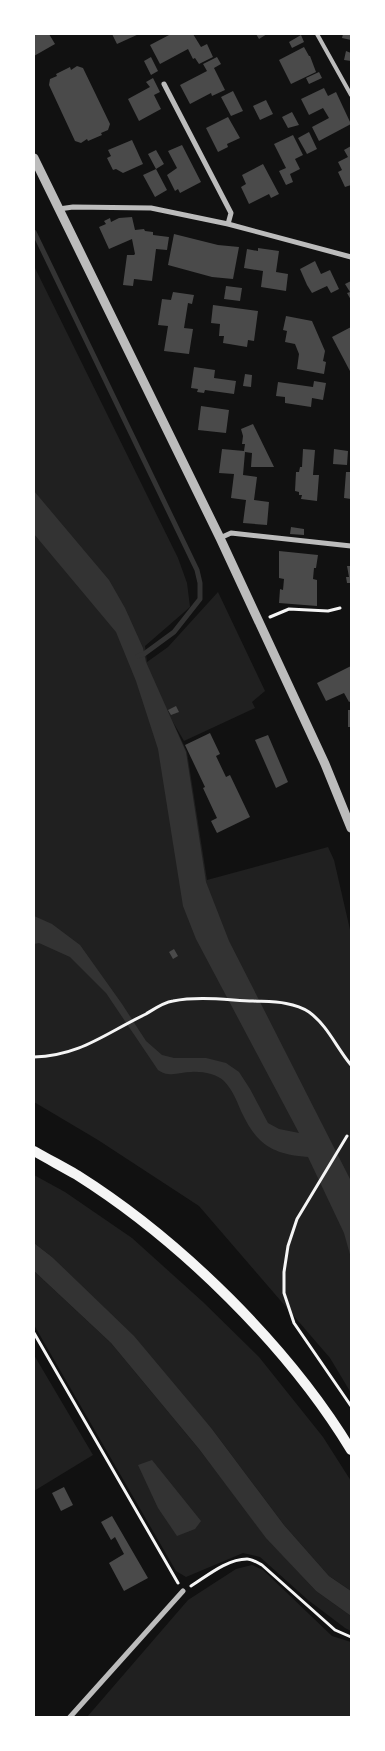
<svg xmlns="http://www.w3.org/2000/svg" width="385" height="1751" viewBox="0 0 385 1751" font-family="Barlow,sans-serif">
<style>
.green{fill:#202020}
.water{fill:#333}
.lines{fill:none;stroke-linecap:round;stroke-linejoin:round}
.stream{stroke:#333;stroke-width:5}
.building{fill:#4a4a4a}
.path{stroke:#f5f5f5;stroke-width:3}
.service{stroke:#bcbcbc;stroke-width:4}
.minor{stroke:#bcbcbc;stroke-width:5}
.tertiary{stroke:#bcbcbc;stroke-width:9}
.secondary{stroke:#f5f5f5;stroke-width:10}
</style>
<rect width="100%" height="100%" fill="#111"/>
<path class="green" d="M34,266L178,558L187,583L190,607L145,646L147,662L168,647L218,592L265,691L252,702L255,708L184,741L173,722L187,752L207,880L328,847L334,860L351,934V1393L330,1358L199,1206L98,1140L34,1102Z
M34,1175L65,1192L132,1238L203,1302L259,1357L323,1437L351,1481V1591L329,1576L284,1525L212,1429L52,1257L34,1243Z
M34,1271L111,1343L199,1449L267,1538L316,1591L351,1616V1631L345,1628L308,1600L260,1557L243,1553L186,1577L176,1571L34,1325Z
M34,1355L93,1455L34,1491Z
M252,1565L263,1570L332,1636L351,1642V1717H87L188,1600L236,1569Z"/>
<path class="water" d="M34,491L109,580L125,608L143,648L146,662L186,752L206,882L229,941L351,1181V1258L344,1233L308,1157C272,1154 257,1145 241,1111C237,1101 232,1089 224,1081C217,1074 201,1071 191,1072C184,1072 176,1075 168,1074C165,1074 161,1072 158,1070L106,993L70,957L39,943L34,944V916L52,924L80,945L122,1004L146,1041L162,1055L174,1058H206L226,1063L239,1072L250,1089L268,1123L279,1129L299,1133L196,939L183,906L158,749L136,681L116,632L34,534Z
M34,1243L52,1257L134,1336L212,1429L284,1525L329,1576L351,1591V1616L316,1591L266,1538L199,1449L111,1343L34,1271Z
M152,1460L201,1521L195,1529L177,1536L158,1508L138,1465Z"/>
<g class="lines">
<path class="stream" d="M34,232L197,570L200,583V599L174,632L144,654L138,656"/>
</g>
<path class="building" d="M34,34H49L55,44L34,56Z
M112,34H139L117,44Z
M171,34H193L201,47L207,44L213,57L199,64L195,58L193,59L188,49L160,64L150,45Z
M256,34H267L259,39Z
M343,34H351V40L342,38Z
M301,35L304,42L292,48L289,42Z
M304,47L309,56H310L316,72L291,84L279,60Z
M346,51L351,53V61L344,60Z
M151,57L158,71L151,75L144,61Z
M217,57L221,64L214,68L225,90L212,96L211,93L190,104L180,85L207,71L203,64Z
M77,66L83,68L110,124L108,130L101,133L102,135L88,141L87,139L81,143L75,141L49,85L50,79L57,76L56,74L70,67L71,70Z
M319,72L322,78L309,84L306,78Z
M153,78L160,92L154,95L161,109L139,121L128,99L150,87L146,82Z
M324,88L328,96L336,92L351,124L319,141L312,127L329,118L323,108L309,115L301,99Z
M233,91L243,111L231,116L221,97Z
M266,100L273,114L260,120L253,106Z
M292,112L299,125L288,128L282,117Z
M228,117L240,138L227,144L228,147L218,152L206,128Z
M309,132L317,149L307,154L298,138Z
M293,135L303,155L295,159L300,169L290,174L293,182L286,185L279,171L286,168L274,144Z
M132,140L143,164L123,173L116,169L113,170L107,158L111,156L108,150Z
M182,145L201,182L180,193L178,189L175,191L167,175L177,168L168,151Z
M351,146V185L345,187L338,172L342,170L338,162L348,157L344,150Z
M156,150L164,164L156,169L167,190L155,197L143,175L156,169L148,154Z
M263,164L279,194L271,198L269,194L249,204L241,187L246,184L242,175Z
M132,217L135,230L144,229L145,231L153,232V235L169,237L167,250L156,249L152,281L134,279L133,286L123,285L127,255H134L135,254L132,239L109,249L99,227L106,224L104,221L110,218L111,222L119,218Z
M174,234L218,245L239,247L233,279L212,277L168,265Z
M258,248L279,251L276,272L288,274L286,291L261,287L263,271L244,268L247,249L258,251Z
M315,261L321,274L330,270L339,289L331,293L327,286L312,293L307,285L300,269Z
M351,281V300L347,293L350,292L345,284Z
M226,286L242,288L240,301L224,299Z
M173,292L194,295L192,304L188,303L184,328L193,329L189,354L164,351L168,326L158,325L162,299L171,300Z
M213,305L258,311L254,341L248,340L247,347L223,343L224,336H219L220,324L211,323Z
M286,316L312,321L325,351L323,361L326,362L324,374L297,369L299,354L295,344L285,342L287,331L283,330Z
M351,327V373L332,337Z
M194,367L215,370L214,378L236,381L234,394L205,390L204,393L197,392L198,389L191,388Z
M245,374L252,375L251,387L243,386Z
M314,381L326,383L323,400L312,398L311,407L285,403V397L276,396L278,382L313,387Z
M201,406L229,410L226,433L198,430Z
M253,424L274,467H251L252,453L245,452L243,475L257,477L254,500L269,502L267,525L243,523L246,500L231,498L234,474L219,473L222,449L244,451L245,444H242L243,436L241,429Z
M303,449L315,450L313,475H319L317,501L301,499L302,495H299V492L295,491L296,472H299L300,467H302Z
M334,449L348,451L347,465L333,464Z
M346,472H351V499L344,498Z
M291,527L304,529V535L290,534Z
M279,551L318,555L316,568H314L313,579L317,580V606L279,603L280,589L283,590L284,579L279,578Z
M347,566H351V583H347L346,577H349Z
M351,666V701L349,702L344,693L326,701L317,683Z
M176,706L179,712L171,715L168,710Z
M348,710H351V727H348Z
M210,733L220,754L216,756L226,777L230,775L250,817L217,833L211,821L217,818L203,788L205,787L185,745Z
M268,735L288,782L276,788L255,740Z
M174,949L178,956L173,959L169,952Z
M64,1487L73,1505L61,1511L52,1493Z
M112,1516L148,1578L124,1591L109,1563L124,1554L115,1537L111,1540L101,1522Z"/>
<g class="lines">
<path class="path" d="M270,617L289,609L328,611L340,608
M34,1057C80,1056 106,1033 146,1014C154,1009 164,1002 173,1001C199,996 227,1000 253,1001C271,1002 293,1001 309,1012C328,1026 336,1047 351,1065
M347,1136L297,1219L288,1246L284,1272V1293L294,1323L351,1406
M34,1333L178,1583
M191,1586C207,1576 227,1559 247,1559C252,1559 258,1563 262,1565L335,1630L351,1637"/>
<path class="service" d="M317,34L351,95"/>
<path class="minor" d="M164,84L231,213L228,224
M59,209L73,207L151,208L228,224L351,257
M220,538L231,533L351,546
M70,1717L183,1591"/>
<path class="tertiary" d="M34,158L220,538L325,764L351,828"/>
<path class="secondary" d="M34,1151C48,1159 63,1167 77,1175C180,1240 288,1346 351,1450"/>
</g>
<rect width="385" height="1751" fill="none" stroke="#ffffff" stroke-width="70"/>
</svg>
